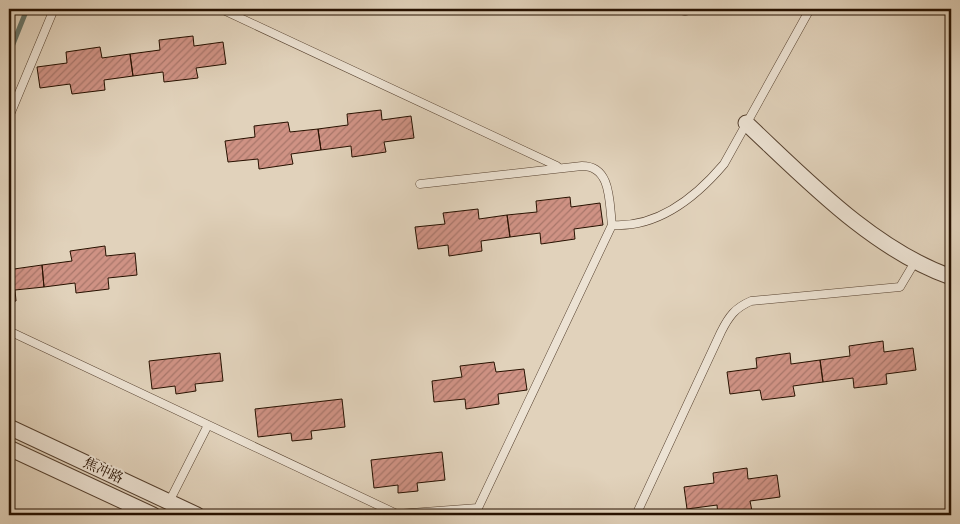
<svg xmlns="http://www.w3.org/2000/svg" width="960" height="524" viewBox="0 0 960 524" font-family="'IM FELL English','Noto Serif SC',serif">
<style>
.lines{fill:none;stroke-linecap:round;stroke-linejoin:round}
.stream{stroke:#68756a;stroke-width:5}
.building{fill:url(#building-hatch);stroke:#271100}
.lane-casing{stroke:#56412f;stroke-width:9}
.street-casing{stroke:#56412f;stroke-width:17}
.lane{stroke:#ece2d3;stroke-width:8}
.street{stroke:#ece2d3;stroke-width:15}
.labels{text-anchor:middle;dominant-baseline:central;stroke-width:4;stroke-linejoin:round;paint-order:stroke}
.street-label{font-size:14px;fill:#271100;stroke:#ece2d3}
</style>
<defs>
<pattern id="building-hatch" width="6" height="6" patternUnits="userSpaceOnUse" patternTransform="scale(1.25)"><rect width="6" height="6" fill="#cf9284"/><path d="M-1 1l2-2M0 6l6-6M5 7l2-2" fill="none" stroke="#a8766a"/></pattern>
</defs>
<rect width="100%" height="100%" fill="#e1d2bb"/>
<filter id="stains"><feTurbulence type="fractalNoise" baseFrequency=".004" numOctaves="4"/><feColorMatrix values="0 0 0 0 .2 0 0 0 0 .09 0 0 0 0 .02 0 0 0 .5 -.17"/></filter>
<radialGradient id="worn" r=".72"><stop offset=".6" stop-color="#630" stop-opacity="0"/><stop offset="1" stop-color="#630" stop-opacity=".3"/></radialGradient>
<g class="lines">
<path class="stream" d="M9,54L27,9"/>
</g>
<path class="building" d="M193,36L194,46L223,42L226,64L196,68L198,78L164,82L163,72L133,76L130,54L160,50L159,40Z
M100,47L102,58L130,54L133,76L104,80L105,90L72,94L70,84L40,88L37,67L67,63L66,52Z
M381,110L382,120L411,116L414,138L384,142L386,152L352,157L351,146L321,150L318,129L348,125L347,114Z
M288,122L290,132L318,129L321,150L291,154L293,164L259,169L258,159L228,162L225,141L255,137L254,126Z
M570,197L571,207L600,203L603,225L574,229L575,239L541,244L540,233L510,237L507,215L537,212L536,201Z
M478,209L479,219L507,215L510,237L481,241L482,251L449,256L448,245L418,249L415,227L445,224L443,213Z
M105,246L106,256L135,253L137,275L108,278L109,289L76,293L75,283L44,287L42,265L72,261L70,251Z
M12,258L14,269L42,265L44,287L15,290L16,301L9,302V259Z
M883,341L884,352L913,348L916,370L886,374L887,384L854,388L853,378L823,382L820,360L850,356L849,346Z
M220,353L223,381L195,384L196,391L176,394L175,386L152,389L149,361Z
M790,353L791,364L820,360L823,382L793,386L795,396L762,400L760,390L730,394L727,372L757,368L756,358Z
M494,362L496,372L524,369L527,390L498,394L499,404L466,409L465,399L434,402L432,381L462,377L460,366Z
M342,399L345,427L311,431L312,439L292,441L291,433L258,437L255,409Z
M442,452L445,480L417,483L418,491L398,493V485L374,488L371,460Z
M747,468L748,479L777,475L780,497L750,501L752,511L718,515L717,505L687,509L684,487L714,483L713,473Z"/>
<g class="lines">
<defs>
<path id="lane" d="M221,9L557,166
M675,9L685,11L695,9
M9,117L54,9
M612,225C658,228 696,197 724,164L810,9
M9,331L397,514L478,508L612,225C609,203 612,166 582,166L420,184
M169,502L208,425
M636,515L721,332C729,316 735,308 751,301L900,287L916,260"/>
<path id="street" d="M746,123C806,179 872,249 951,277
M9,427L197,515
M9,448L153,515"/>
</defs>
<use href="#lane" class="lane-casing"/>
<use href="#street" class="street-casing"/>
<use href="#lane" class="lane"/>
<use href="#street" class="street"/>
</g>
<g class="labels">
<g class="street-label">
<text transform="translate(103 471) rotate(25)">焦冲路</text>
</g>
</g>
<rect width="960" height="524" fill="none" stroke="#e1d2bb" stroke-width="30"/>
<rect x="10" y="10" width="940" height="504" fill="none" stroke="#271100" stroke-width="2.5"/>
<rect x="15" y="15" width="930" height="494" fill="none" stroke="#271100"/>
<rect width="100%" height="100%" filter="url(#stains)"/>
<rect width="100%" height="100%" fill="url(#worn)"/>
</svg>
